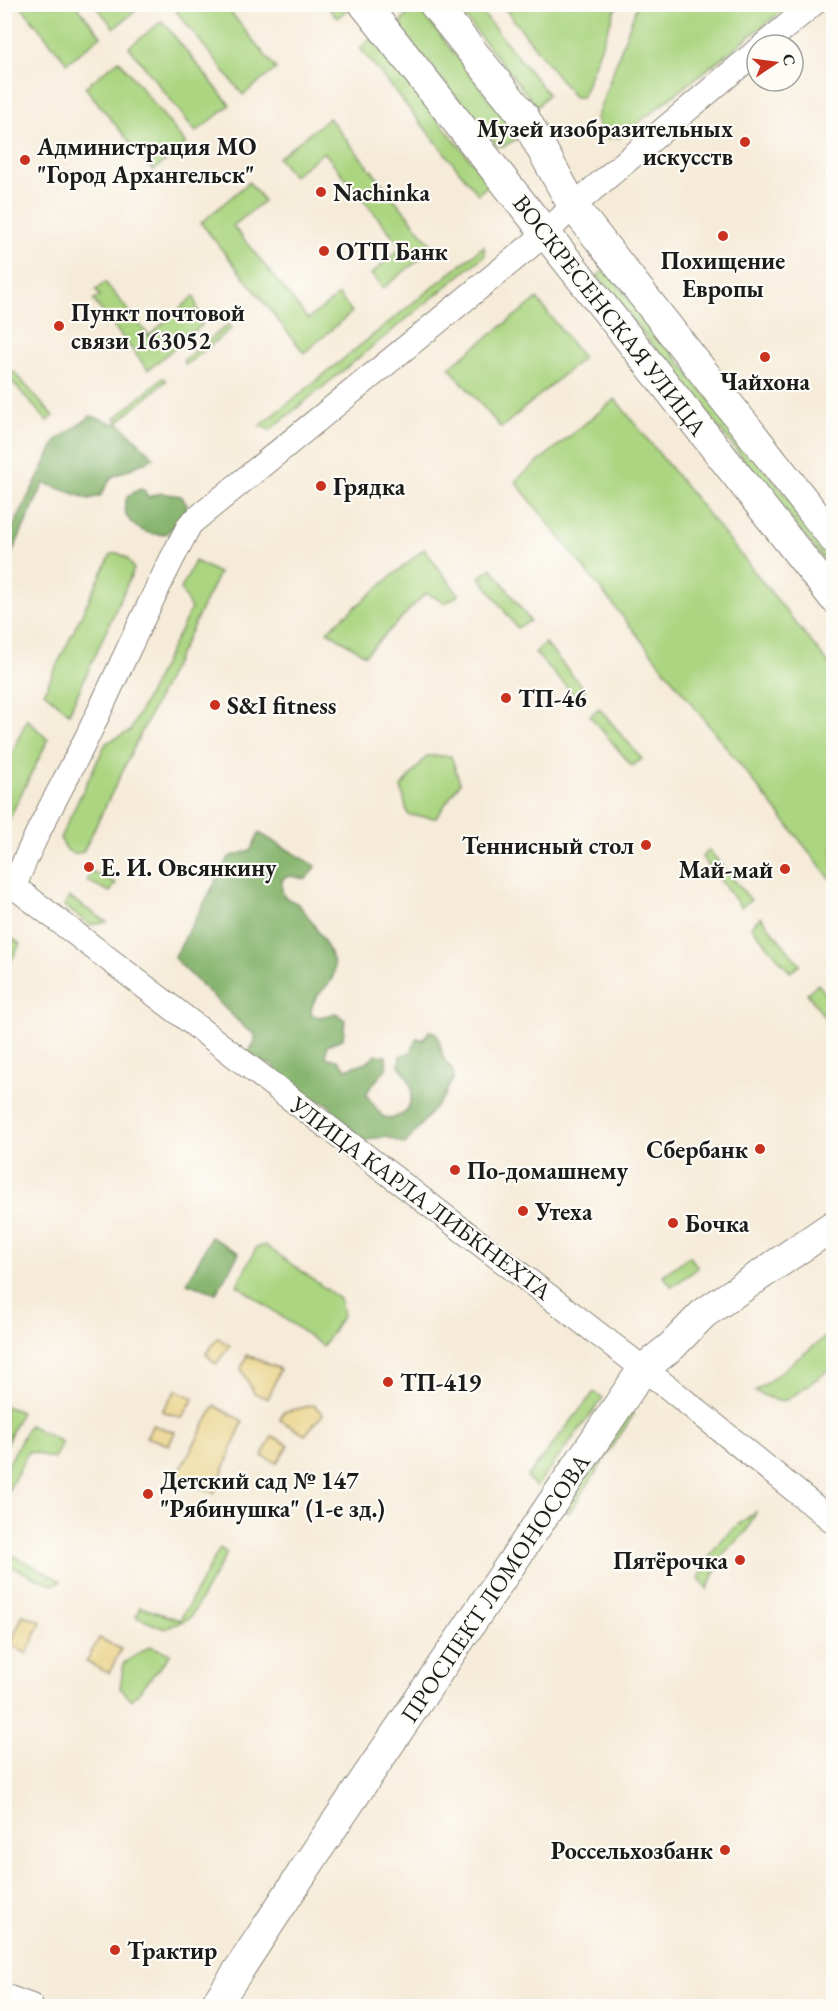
<svg xmlns="http://www.w3.org/2000/svg" width="838" height="2011" viewBox="0 0 838 2011" font-family="'EB Garamond',serif">
<style>
.green{fill:#abd581;stroke:#64784e;stroke-width:1.5}
.forest{fill:#88b66f;stroke:#526946;stroke-width:1.5}
.sand{fill:#eeda9e;stroke:#857b5d;stroke-width:1.5}
.lines{fill:none;stroke-linecap:round;stroke-linejoin:round}
.minor-casing{stroke:#89847a;stroke-width:26}
.major-casing{stroke:#89847a;stroke-width:32}
.minor{stroke:#fff;stroke-width:24}
.major{stroke:#fff;stroke-width:30}
.poi-dot{fill:#c8321e;stroke:#fdfcf7;stroke-width:2}
.labels{text-anchor:middle;dominant-baseline:central;stroke-width:4.5;stroke-linejoin:round;paint-order:stroke}
.poi-label{font-size:24px;font-weight:bold;fill:#1c1c1c;stroke:#fdfcf7;text-anchor:start}
.street-label{font-size:24px;fill:#1c1c1c;stroke:#fdfcf7}
</style>
<rect width="100%" height="100%" fill="#fdfcf7"/>
<filter id="ink" filterUnits="userSpaceOnUse"><feTurbulence type="fractalNoise" baseFrequency=".0167" numOctaves="2"/><feDisplacementMap in="SourceGraphic" scale="12" xChannelSelector="R" yChannelSelector="G"/><feConvolveMatrix kernelMatrix="1 2 1 2 8 2 1 2 1" color-interpolation-filters="sRGB"/></filter>
<filter id="wash" filterUnits="userSpaceOnUse"><feTurbulence type="fractalNoise" baseFrequency=".008" numOctaves="4" result="noise"/><feDisplacementMap in="SourceGraphic" scale="24" xChannelSelector="R" yChannelSelector="G"/><feGaussianBlur stdDeviation="1.35" result="paint"/><feColorMatrix in="noise" values="0 0 0 0 0 0 0 0 0 0 0 0 0 0 0 0 0 1.4 0 .05"/><feComposite in="paint" operator="in"/></filter>
<g filter="url(#wash)">
<rect width="100%" height="100%" fill="#f6ebd8"/>
<path class="green" d="M185,4L225,5L276,69L243,95L176,11Z
M20,5H76L101,36L67,63Z
M95,5H143L114,28Z
M326,5H346L349,8L337,18Z
M455,5H476L548,94L537,107Z
M502,5H617L582,97H574Z
M637,5V4L790,5L620,137L607,138L601,133L596,119Z
M413,10L423,13L515,133V140L504,146H497L402,30V20Z
M162,21L230,105L196,132L129,47Z
M372,38L490,184L478,194L360,48Z
M119,60L186,144L153,171L85,87Z
M329,118L434,248L383,288L371,274L402,247L324,152L293,176L278,158Z
M249,182L264,201L233,226L308,319L339,295L352,312L304,353L201,223Z
M484,246L485,255L270,430L260,426Z
M606,269L833,555V571L597,276Z
M105,282L149,336L194,296L202,325L148,370L93,300L100,296L96,290Z
M537,299L583,358L501,428L449,367Z
M229,324L232,328L186,365L183,361Z
M14,372L53,416L47,421L8,377Z
M163,378L166,381L118,422L115,418Z
M615,399L833,669V882L515,481Z
M424,549L459,595L445,603L426,593L365,655L327,631Z
M118,553L127,558L134,569L69,713L44,692L111,554Z
M195,561L219,573L83,852L74,854L67,850L60,838L106,743L130,731L191,609L181,589Z
M492,568L530,621L517,628L480,577Z
M545,643L585,690L575,696L535,653Z
M599,708L642,759L632,766L590,716Z
M27,719L48,740L5,827V769Z
M427,756H451L460,783L436,818L408,815L401,787Z
M709,850L751,900L741,907L702,857Z
M91,871L116,883L110,892L87,881Z
M69,897L107,922L90,925L64,906Z
M761,917L800,965L790,972L751,926Z
M5,933L20,944L5,972Z
M818,984L833,1003V1029L807,993Z
M265,1245L340,1299L343,1315L323,1346L237,1285L256,1248Z
M690,1256L698,1268L672,1287L663,1275Z
M833,1331V1367L787,1400L778,1401L755,1392Z
M594,1392L603,1398L536,1487L527,1477Z
M5,1406L21,1412L5,1447L4,1406Z
M625,1409L634,1414L569,1513L560,1507Z
M29,1425L62,1442L54,1459L29,1451L8,1491L5,1488V1471Z
M756,1512L746,1532L722,1555L707,1589L699,1578C711,1547 728,1530 756,1512Z
M220,1548L227,1553L190,1618L165,1629L136,1617L140,1607L180,1620Z
M5,1551L61,1581L52,1585L5,1564Z
M150,1646L171,1654L132,1700L120,1688L124,1663Z"/>
<path class="forest" d="M91,416L116,424L118,422L154,458L112,477L100,496L89,499L44,483L5,568V543L53,447L57,440Z
M140,489L144,490L148,497L161,493L181,496L187,505L182,520L165,534C144,538 115,518 128,496Z
M259,833L316,866L306,879L290,876L283,878C282,883 280,890 284,896C287,900 295,901 299,905C308,915 332,951 334,964C338,987 310,991 311,1015L320,1017L336,1013L345,1020L343,1039L327,1045L326,1057L339,1061L346,1069L369,1061L376,1055L386,1056L387,1067L367,1092V1096L382,1116L391,1119L405,1113C417,1093 412,1082 399,1065L400,1056L411,1052L417,1038L423,1040L429,1031L435,1032C442,1041 440,1052 445,1061C450,1068 454,1068 454,1078L444,1095L447,1093L405,1144L385,1136L364,1141C351,1128 338,1117 327,1103C317,1102 290,1089 284,1081C279,1076 277,1070 272,1065L261,1062L248,1052L255,1042V1035L244,1027L174,958L229,857L251,850Z
M211,1237L239,1253L216,1293L187,1283Z"/>
<path class="sand" d="M218,1338L230,1346L216,1364L206,1354Z
M247,1355L280,1369L268,1399L254,1393L241,1369Z
M176,1390L194,1398L182,1418L162,1411Z
M314,1405L323,1414L305,1435L280,1420L283,1412Z
M215,1406L243,1421L214,1493L176,1477Z
M153,1425L175,1432L169,1445L146,1437Z
M272,1436L289,1445L277,1463L262,1456Z
M23,1615L41,1622L27,1654L10,1644Z
M99,1638L121,1649L109,1673L86,1662Z"/>
</g>
<g filter="url(#ink)">
<g class="lines">
<defs>
<path id="minor" d="M764,45L813,4
M4,879L670,1389L834,1522
M14,887C34,834 63,786 88,735C122,664 153,593 190,524L546,233L573,206L757,51
M4,1996L31,2006"/>
<path id="major" d="M364,4L834,598
M434,4L523,115L573,206L834,539
M215,2006L320,1846L643,1369L672,1346L703,1314L834,1225"/>
</defs>
<use href="#minor" class="minor-casing"/>
<use href="#major" class="major-casing"/>
<use href="#minor" class="minor"/>
<use href="#major" class="major"/>
</g>
</g>
<g class="poi-dot">
<circle cx="745" cy="142" r="6"/>
<circle cx="25" cy="160" r="6"/>
<circle cx="321" cy="192" r="6"/>
<circle cx="723" cy="236" r="6"/>
<circle cx="324" cy="251" r="6"/>
<circle cx="59" cy="326" r="6"/>
<circle cx="765" cy="357" r="6"/>
<circle cx="321" cy="486" r="6"/>
<circle cx="506" cy="698" r="6"/>
<circle cx="215" cy="705" r="6"/>
<circle cx="646" cy="845" r="6"/>
<circle cx="89" cy="867" r="6"/>
<circle cx="785" cy="869" r="6"/>
<circle cx="760" cy="1149" r="6"/>
<circle cx="455" cy="1170" r="6"/>
<circle cx="523" cy="1211" r="6"/>
<circle cx="673" cy="1223" r="6"/>
<circle cx="388" cy="1382" r="6"/>
<circle cx="148" cy="1494" r="6"/>
<circle cx="740" cy="1560" r="6"/>
<circle cx="725" cy="1850" r="6"/>
<circle cx="115" cy="1950" r="6"/>
</g>
<g class="labels">
<g class="poi-label">
<text x="733" y="128" text-anchor="end">Музей изобразительных<tspan x="733" dy="28">искусств</tspan></text>
<text x="37" y="146">Администрация МО<tspan x="37" dy="28">"Город Архангельск"</tspan></text>
<text x="333" y="192">Nachinka</text>
<text x="336" y="251">ОТП Банк</text>
<text x="723" y="260" text-anchor="middle">Похищение<tspan x="723" dy="28">Европы</tspan></text>
<text x="71" y="312">Пункт почтовой<tspan x="71" dy="28">связи 163052</tspan></text>
<text x="765" y="381" text-anchor="middle">Чайхона</text>
<text x="333" y="486">Грядка</text>
<text x="518" y="698">ТП-46</text>
<text x="227" y="705">S&amp;I fitness</text>
<text x="634" y="845" text-anchor="end">Теннисный стол</text>
<text x="101" y="867">Е. И. Овсянкину</text>
<text x="773" y="869" text-anchor="end">Май-май</text>
<text x="748" y="1149" text-anchor="end">Сбербанк</text>
<text x="467" y="1170">По-домашнему</text>
<text x="535" y="1211">Утеха</text>
<text x="685" y="1223">Бочка</text>
<text x="400" y="1382">ТП-419</text>
<text x="160" y="1480">Детский сад № 147<tspan x="160" dy="28">"Рябинушка" (1-е зд.)</tspan></text>
<text x="728" y="1560" text-anchor="end">Пятёрочка</text>
<text x="713" y="1850" text-anchor="end">Россельхозбанк</text>
<text x="127" y="1950">Трактир</text>
</g>
<g class="street-label">
<text transform="translate(610 315) rotate(52)">ВОСКРЕСЕНСКАЯ УЛИЦА</text>
<text transform="translate(421 1198) rotate(37)">УЛИЦА КАРЛА ЛИБКНЕХТА</text>
<text transform="translate(495 1588) rotate(-56)">ПРОСПЕКТ ЛОМОНОСОВА</text>
</g>
</g>
<rect width="838" height="2011" fill="none" stroke="#fdfcf7" stroke-width="24"/>
<g transform="translate(775 63) rotate(77)"><circle r="28" fill="#fdfcf7" stroke="#a3a29f" stroke-width="1.5"/>
<path d="M0-4.5L10 22L0 15L-10 22Z" fill="#c8321e"/>
<text y="-9" font-size="16" font-weight="bold" text-anchor="middle" fill="#1c1c1c">С</text>
</g>
</svg>
